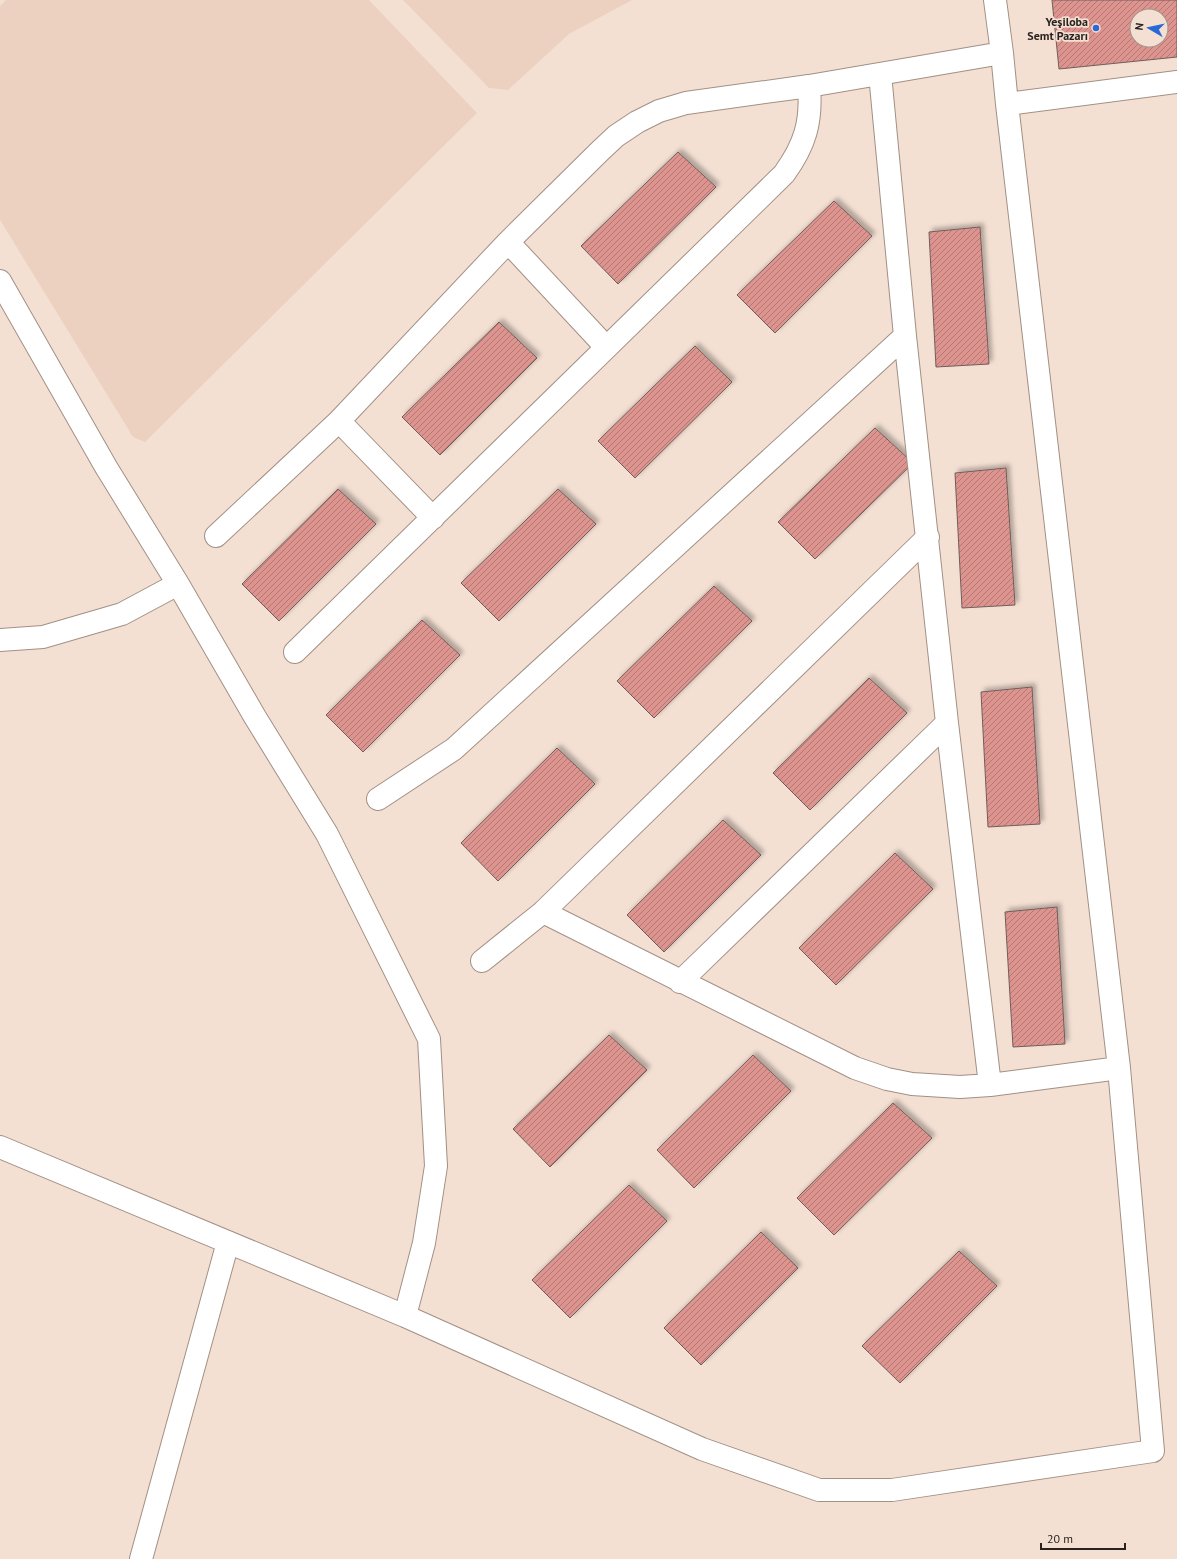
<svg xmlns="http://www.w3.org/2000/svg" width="1177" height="1559" viewBox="0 0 1177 1559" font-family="'PT Sans',sans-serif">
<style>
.built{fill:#ecd1c1}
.building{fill:url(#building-hatch);stroke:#725d5b;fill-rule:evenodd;filter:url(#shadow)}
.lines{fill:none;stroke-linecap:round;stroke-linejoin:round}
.minor-casing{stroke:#a29085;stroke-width:24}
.minor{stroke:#fff;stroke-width:22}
.poi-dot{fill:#2968d5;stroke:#f4e0d3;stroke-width:1.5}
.labels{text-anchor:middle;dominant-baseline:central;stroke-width:3.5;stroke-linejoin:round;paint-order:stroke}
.poi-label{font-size:12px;font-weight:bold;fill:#29221e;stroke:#f4e0d3;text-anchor:end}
</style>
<defs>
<pattern id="building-hatch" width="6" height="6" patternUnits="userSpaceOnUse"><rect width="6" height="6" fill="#dd948f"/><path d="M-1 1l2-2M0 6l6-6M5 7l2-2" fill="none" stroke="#b37874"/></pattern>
<filter id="shadow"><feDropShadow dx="3.5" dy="-3.5" stdDeviation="2" flood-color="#0004"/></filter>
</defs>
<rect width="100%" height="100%" fill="#f4e0d3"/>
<path class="built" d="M6,0H369L477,113L145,442L133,437L0,220V6Z
M403,0H632L569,34L508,90L489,88Z"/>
<path class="building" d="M1052,0H1177V57L1059,69ZM1137,16H1161V40H1137Z
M678,152L716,187L618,284L581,246Z
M834,201L872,236L775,333L737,295Z
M980,227L989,364L936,367L929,232Z
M499,322L537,358L440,455L402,417Z
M695,346L732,382L635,478L598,441Z
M875,428L913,463L815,559L778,522Z
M1006,468L1015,605L962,608L955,473Z
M338,489L376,524L279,621L242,584Z
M558,489L596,524L499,621L461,583Z
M714,586L752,621L654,718L617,681Z
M422,620L460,655L363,752L326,715Z
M869,678L907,713L810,810L773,773Z
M1032,687L1040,824L988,827L981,692Z
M557,748L595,784L498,881L461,843Z
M723,820L761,855L664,952L627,915Z
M895,853L933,889L836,985L799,948Z
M1057,907L1065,1044L1013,1047L1005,912Z
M609,1035L647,1070L550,1167L513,1129Z
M753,1055L791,1091L694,1188L657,1150Z
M893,1103L932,1138L834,1235L797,1198Z
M629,1185L667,1221L570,1318L532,1280Z
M761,1232L798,1268L701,1365L664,1328Z
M959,1251L997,1286L900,1383L862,1346Z"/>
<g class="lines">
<defs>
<path id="minor" d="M880,74L905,336L947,723L990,1085
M1007,104L1177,82
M508,242L606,347
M0,281L106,467L178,584L255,717L327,834L429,1039L436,1166L424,1243L405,1316
M339,421L433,518
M216,536L339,421L508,242L600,151L616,136L637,122L659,111L686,103L809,86L1002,53
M0,640L43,637L122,614L178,584
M295,652L784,174C805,145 812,122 809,86
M378,799L454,749L905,336
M543,912L855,1068L887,1079L912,1084L960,1087L990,1085L1119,1068
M482,961L543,912L928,537
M680,982L947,723
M0,1147L405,1316L702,1449L819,1490H892L1153,1451L1119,1068L1007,104L1002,53L995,0
M141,1559L228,1242"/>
</defs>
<use href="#minor" class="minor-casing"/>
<use href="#minor" class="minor"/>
</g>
<circle class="poi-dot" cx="1096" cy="28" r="4"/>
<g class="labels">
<g class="poi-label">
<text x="1088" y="21">Yeşiloba<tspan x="1088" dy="14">Semt Pazarı</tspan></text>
</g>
</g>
<g transform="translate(1149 28) rotate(279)"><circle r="19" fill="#f4e0d3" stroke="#a3948b"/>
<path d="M0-3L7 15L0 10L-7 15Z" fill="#2968d5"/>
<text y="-6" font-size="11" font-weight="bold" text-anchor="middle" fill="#29221e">N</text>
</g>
<path d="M1041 1543v6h84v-6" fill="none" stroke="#29221e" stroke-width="2"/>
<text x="1047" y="1543" font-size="12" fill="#29221e" stroke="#f4e0d3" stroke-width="3" paint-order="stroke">20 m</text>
</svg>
